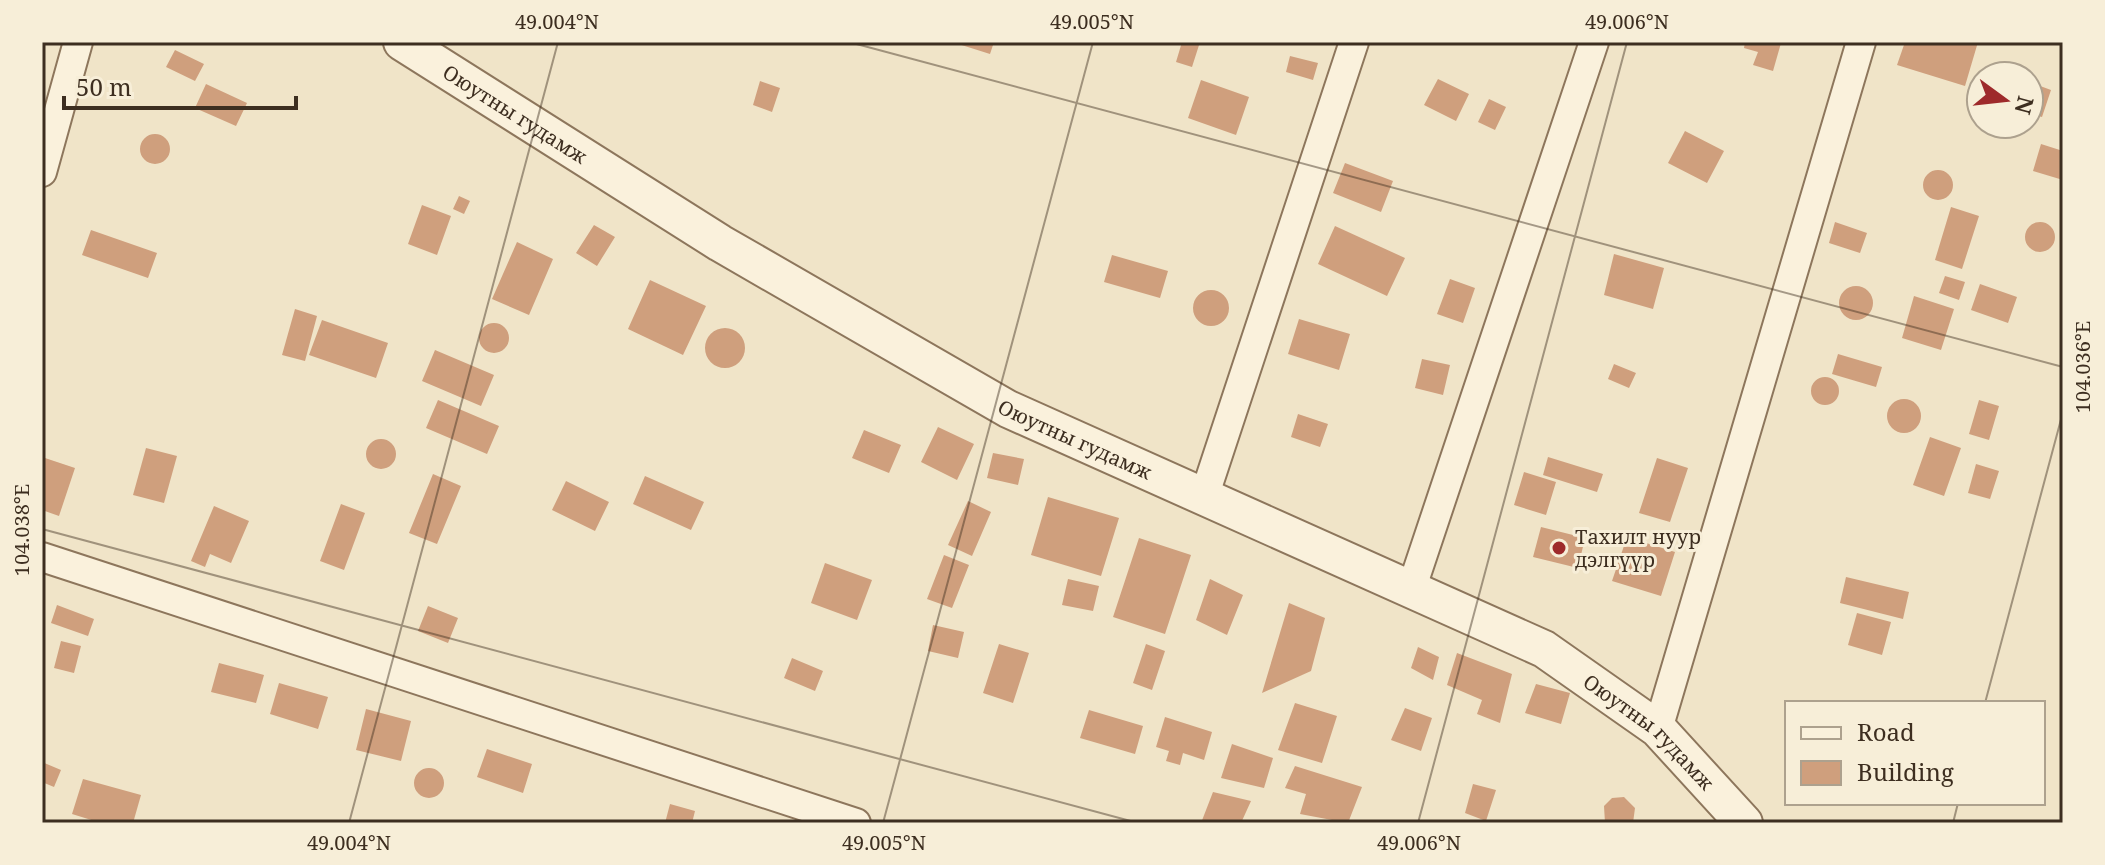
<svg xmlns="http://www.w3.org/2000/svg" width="2105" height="865" viewBox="0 0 2105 865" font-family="'Noto Serif',serif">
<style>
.building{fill:#cf9f7d}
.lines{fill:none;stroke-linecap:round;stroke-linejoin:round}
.minor-casing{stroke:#8d765c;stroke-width:32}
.tertiary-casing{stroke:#8d765c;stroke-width:40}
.minor{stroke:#faf1dc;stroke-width:28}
.tertiary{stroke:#faf1dc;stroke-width:36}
.ticks{fill:none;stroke:#3d2e20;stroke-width:2;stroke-opacity:0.45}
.poi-dot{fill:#9e2a2b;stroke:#f7eed8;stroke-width:3}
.labels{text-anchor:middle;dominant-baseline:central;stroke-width:6;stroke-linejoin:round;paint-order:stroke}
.street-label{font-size:20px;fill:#3d2e20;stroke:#f7eed8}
.poi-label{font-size:20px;fill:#3d2e20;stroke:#f7eed8;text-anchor:start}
.neatline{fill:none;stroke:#3d2e20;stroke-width:3}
.ticks-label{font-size:20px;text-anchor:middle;fill:#3d2e20}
</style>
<rect width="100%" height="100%" fill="#f0e4c8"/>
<path class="building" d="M952,42H994L990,54Z
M1182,42H1200L1192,67L1176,62Z
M1745,42L1781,43L1773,71L1753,65L1758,52L1744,48Z
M1905,42H1978L1965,86L1897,65Z
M175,50L204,64L195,81L166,67Z
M1290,56L1318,63L1313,80L1286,72Z
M1438,79L1469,94L1456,121L1424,105Z
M1201,80L1249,97L1236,135L1188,118Z
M760,81L780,88L772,112L753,105Z
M2029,82L2051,90L2042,117L2029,113Z
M206,84L247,103L236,126L195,108Z
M1489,99L1506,107L1495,130L1478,122Z
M1685,131L1724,151L1707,183L1668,163Z
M140 149a15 15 0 1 1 30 0a15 15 0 1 1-30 0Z
M2041,144L2063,151V180L2033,171Z
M1345,163L1393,181L1381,212L1333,193Z
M1923 185a15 15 0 1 1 30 0a15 15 0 1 1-30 0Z
M459,196L470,201L464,214L453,209Z
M422,205L451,216L437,255L408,244Z
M1951,207L1979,216L1962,269L1935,260Z
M1835,222L1867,233L1860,253L1829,243Z
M2025 237a15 15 0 1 1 30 0a15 15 0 1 1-30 0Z
M594,225L615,237L597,266L576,253Z
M1335,226L1405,258L1387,296L1318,264Z
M91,230L157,253L148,278L82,255Z
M517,242L553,259L529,315L492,299Z
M1614,254L1664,268L1653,309L1604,295Z
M1112,255L1168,271L1160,298L1104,282Z
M1945,276L1965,282L1959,300L1939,293Z
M1450,279L1475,288L1463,323L1437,314Z
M650,280L706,306L683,355L628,329Z
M1980,284L2017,297L2008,323L1971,310Z
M1839 303a17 17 0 1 1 34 0a17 17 0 1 1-34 0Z
M1193 308a18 18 0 1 1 36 0a18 18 0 1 1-36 0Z
M1914,296L1954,309L1941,350L1902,338Z
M295,309L317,316L305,361L282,355Z
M1299,319L1350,334L1339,370L1288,354Z
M322,320L388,343L376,378L309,355Z
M479 338a15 15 0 1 1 30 0a15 15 0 1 1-30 0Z
M705 348a20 20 0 1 1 40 0a20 20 0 1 1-40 0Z
M435,350L494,375L481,406L422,381Z
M1838,354L1882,367L1876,387L1832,374Z
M1422,359L1450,365L1443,395L1415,388Z
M1614,364L1636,373L1629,388L1608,379Z
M1811 391a14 14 0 1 1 28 0a14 14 0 1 1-28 0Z
M1887 416a17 17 0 1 1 34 0a17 17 0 1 1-34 0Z
M438,400L499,426L487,454L426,428Z
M1979,400L1999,406L1989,440L1969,434Z
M1298,414L1328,424L1320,447L1291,437Z
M938,427L974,444L957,480L921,462Z
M864,430L901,445L889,473L852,458Z
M1930,437L1961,448L1944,496L1913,485Z
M366 454a15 15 0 1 1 30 0a15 15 0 1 1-30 0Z
M146,448L177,456L164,503L133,495Z
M993,453L1024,459L1018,485L987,478Z
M42,457L75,468L59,516L42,510Z
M1548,457L1603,474L1597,492L1543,475Z
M1657,458L1688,468L1670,522L1639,513Z
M1976,464L1999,471L1990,499L1968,493Z
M1524,472L1556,482L1546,515L1514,505Z
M433,474L461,486L437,544L409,533Z
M645,476L704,502L691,530L633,504Z
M566,481L609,502L595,531L552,510Z
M1048,497L1119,518L1101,576L1031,555Z
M968,501L991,512L972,556L948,545Z
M341,504L365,513L344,570L320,561Z
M214,506L249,521L231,563L210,554L205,567L191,561Z
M1541,527L1585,538L1578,568L1533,557Z
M1627,537L1675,552L1661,596L1612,581Z
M1139,538L1191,555L1165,634L1113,617Z
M944,555L969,565L952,608L927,599Z
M825,563L872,580L857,620L811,603Z
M1846,577L1909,592L1903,619L1840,603Z
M1068,579L1099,586L1093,611L1062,605Z
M1210,579L1243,595L1227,635L1196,620Z
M1289,603L1325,618L1311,671L1262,693Z
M57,605L94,619L88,636L51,623Z
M428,606L458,618L448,643L418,631Z
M1857,613L1891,622L1882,655L1848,645Z
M933,625L964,632L958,658L928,651Z
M61,641L81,646L74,673L54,668Z
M999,644L1029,653L1013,703L983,693Z
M1146,644L1165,651L1152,690L1133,683Z
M1418,647L1439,657L1433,680L1411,668Z
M1457,653L1512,674L1500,723L1477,714L1482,700L1447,685Z
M792,658L823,671L815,691L784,678Z
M219,663L264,675L256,703L211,692Z
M279,683L328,697L318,729L270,714Z
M1536,684L1570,693L1561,724L1525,713Z
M1295,703L1337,716L1322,763L1278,750Z
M1405,708L1432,718L1421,751L1391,740Z
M366,709L411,721L401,761L356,750Z
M1089,710L1143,726L1135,754L1080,738Z
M1165,717L1212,732L1204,760L1183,753L1180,765L1166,761L1169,751L1156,747Z
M1232,744L1273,758L1264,788L1221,778Z
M487,749L532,764L523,793L477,777Z
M42,762L61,770L54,787L42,782Z
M1295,766L1362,787L1348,823L1300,814L1306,794L1285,788Z
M414 783a15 15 0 1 1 30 0a15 15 0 1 1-30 0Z
M83,779L141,795L133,823H101L72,814Z
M1473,784L1496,790L1486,821L1465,813Z
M1213,792L1251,801L1241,823H1201Z
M1624,797L1635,808L1633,823H1605L1604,806L1612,798Z
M670,804L695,811L692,823H665Z"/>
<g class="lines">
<defs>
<path id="minor" d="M42,172L78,42
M1204,497L1354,42
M42,557L856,823
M1412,587L1594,42
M1658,729L1861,42"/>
<g id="tertiary">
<path id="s1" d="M402,42L720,243L1008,409L1544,649L1658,729L1744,823"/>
</g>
</defs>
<use href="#minor" class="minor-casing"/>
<use href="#tertiary" class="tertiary-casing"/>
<use href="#minor" class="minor"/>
<use href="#tertiary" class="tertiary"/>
</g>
<path class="ticks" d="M849,42L2063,367M42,529L1138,823M1985,703L2063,412M349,823L558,42M883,823L1093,42M1418,823L1627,42M1953,823L1958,803"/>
<circle class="poi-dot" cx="1559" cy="548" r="8"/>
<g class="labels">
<g class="street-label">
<text stroke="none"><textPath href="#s1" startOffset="134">Оюутны гудамж</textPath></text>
<text stroke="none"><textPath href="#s1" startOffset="782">Оюутны гудамж</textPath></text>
<text stroke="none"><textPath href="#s1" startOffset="1430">Оюутны гудамж</textPath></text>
</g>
<g class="poi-label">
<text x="1575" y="536">Тахилт нуур<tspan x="1575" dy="23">дэлгүүр</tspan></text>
</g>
</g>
<rect width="2105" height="865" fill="none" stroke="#f7eed8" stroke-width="88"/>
<rect x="1785" y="701" width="260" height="104" fill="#f7eed8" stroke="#ada18e" stroke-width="2"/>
<rect x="1801" y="727" width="40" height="12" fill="#faf1dc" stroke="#ada18e" stroke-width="2"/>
<text x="1857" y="741" font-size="24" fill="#3d2e20">Road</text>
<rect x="1801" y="761" width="40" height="24" fill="#cf9f7d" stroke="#ada18e" stroke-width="2"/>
<text x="1857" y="781" font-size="24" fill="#3d2e20">Building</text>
<g transform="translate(2005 100) rotate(105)"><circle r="38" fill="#f7eed8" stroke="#ada18e" stroke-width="2"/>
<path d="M0-6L14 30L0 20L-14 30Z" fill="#9e2a2b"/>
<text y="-12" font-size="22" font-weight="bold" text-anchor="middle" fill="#3d2e20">N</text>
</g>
<path d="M64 96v12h232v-12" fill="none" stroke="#3d2e20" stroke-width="4"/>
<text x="76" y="96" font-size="24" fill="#3d2e20" stroke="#f7eed8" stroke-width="6" paint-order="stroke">50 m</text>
<rect x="44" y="44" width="2017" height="777" class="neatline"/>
<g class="ticks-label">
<text x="557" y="29">49.004°N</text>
<text x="1092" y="29">49.005°N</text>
<text x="1627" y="29">49.006°N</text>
<text transform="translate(2083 367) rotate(-90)" y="7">104.036°E</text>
<text transform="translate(22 530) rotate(-90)" y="7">104.038°E</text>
<text x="349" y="850">49.004°N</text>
<text x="884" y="850">49.005°N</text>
<text x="1419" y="850">49.006°N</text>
</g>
</svg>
